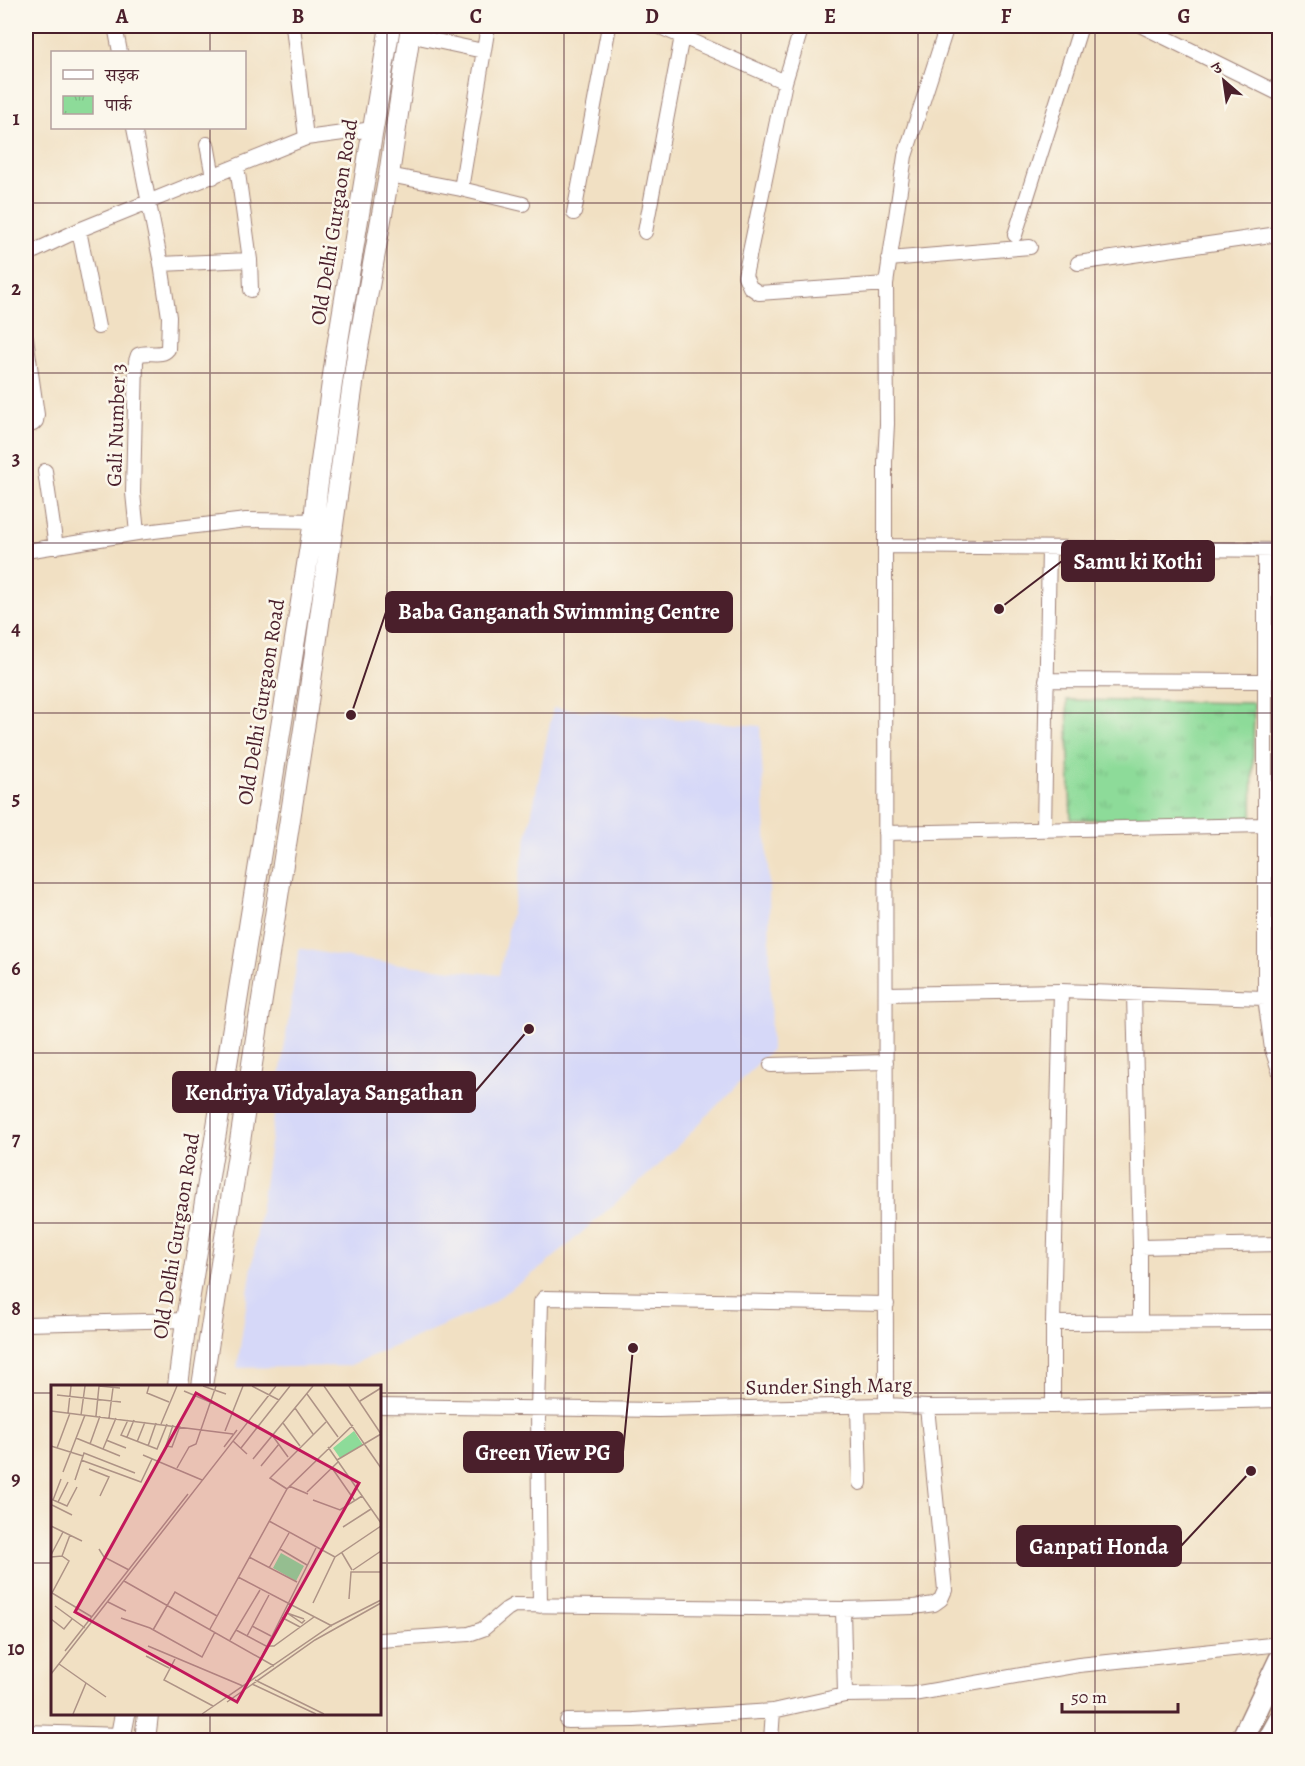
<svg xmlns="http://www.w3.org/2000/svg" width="1305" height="1766" viewBox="0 0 1305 1766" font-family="Alegreya,'Noto Serif Devanagari',serif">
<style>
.built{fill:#d6d8f8}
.park{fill:url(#park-tufts);stroke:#6c7d62;stroke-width:1.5}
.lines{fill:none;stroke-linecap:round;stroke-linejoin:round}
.minor-casing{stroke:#9e8077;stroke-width:16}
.secondary-casing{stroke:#9e8077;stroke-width:22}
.primary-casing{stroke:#9e8077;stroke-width:25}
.minor{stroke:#fff;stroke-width:14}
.secondary{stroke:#fff;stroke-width:20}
.primary{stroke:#fff;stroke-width:22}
.grid{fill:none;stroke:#4a1f2b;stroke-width:1.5;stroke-opacity:0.55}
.labels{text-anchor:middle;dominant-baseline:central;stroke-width:5;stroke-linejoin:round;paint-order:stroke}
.street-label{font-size:21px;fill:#4a1f2b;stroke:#fbf7ec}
.inset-road{fill:none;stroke:#ae9386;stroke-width:1.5}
.view{fill:#c2185b;fill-opacity:0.15;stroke:#c2185b;stroke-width:3}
.inset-edge{fill:none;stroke:#4a1f2b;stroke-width:3}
.leader{fill:none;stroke:#4a1f2b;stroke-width:2}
.callout-dot{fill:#4a1f2b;stroke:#fbf7ec;stroke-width:2}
.callout{fill:#4a1f2b;stroke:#4a1f2b;stroke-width:2}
.callout-label{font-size:22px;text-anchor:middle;font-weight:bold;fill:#fff}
.neatline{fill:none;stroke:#4a1f2b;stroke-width:2}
.grid-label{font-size:20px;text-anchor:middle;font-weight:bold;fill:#4a1f2b}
</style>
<defs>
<pattern id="park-tufts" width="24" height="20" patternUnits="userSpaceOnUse" patternTransform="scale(1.5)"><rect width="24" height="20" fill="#8ddb99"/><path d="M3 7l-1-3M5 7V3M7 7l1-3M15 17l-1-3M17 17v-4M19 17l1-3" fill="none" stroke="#7bbc84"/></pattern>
</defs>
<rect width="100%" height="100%" fill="#fbf7ec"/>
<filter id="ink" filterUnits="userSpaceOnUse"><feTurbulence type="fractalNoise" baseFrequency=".0167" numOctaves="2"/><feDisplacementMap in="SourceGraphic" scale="12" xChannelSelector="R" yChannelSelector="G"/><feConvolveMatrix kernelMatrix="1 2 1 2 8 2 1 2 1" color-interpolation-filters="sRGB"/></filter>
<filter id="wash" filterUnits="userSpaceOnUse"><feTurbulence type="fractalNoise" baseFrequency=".008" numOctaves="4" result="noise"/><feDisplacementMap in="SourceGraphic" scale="24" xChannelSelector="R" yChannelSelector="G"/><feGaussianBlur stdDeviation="1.35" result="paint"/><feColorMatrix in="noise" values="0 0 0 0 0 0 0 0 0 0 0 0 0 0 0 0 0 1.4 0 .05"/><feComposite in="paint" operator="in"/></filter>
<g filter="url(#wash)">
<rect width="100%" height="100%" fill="#f1e0c3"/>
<path class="built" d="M553,708L760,726L769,886L771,1050L661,1163L545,1265L484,1308L348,1366L237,1368L299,948L354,959L499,975Z"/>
<path class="park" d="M1067,700L1254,703L1252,821L1071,819Z"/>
</g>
<g filter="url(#ink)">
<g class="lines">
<defs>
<path id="minor" d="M115,26L120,52
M293,26L306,138
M658,26L785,82
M802,26L785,82L745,276L750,287L759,293L886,284
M1142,26L1280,94
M1277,26L1280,27
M409,35L483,51
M134,128L161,264L169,317L168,349C161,358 148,350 138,355L136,361L133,493L137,533
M207,144L213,177
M237,166L250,260L251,290
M389,175L461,189L523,204
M461,189L488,26
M574,213L609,26
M79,230L98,327
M645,232L682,36
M1015,235L1081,26
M26,255L79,230L306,138L373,129
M889,259L1030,247
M1078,263L1271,235L1280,232
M161,264L250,260
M26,338L37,415L36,421L33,424L26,426
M45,471L56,547
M885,546L1280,550
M1265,550V998L1272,1049L1280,1073
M26,551L137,533L246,520L321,521
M1046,680L1264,681
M1044,829L1049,548
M885,833L1265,825
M1134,993L1140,1247V1322
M886,994L1061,991L1265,998L1280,997
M771,1065L886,1062
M1140,1247L1280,1244
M1053,1323L1280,1322
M26,1324L186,1320
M886,1405L885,546V462L887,424L886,284L905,156L947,26
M380,1406L658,1410L886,1405L927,1407L1053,1406L1280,1400
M858,1406L860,1483
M1053,1406V1323L1061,991
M540,1606L538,1408L541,1302L544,1298L887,1304
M843,1609L845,1695
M380,1640L469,1634L483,1629L507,1609L514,1605L843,1609L914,1607L934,1604L941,1599L945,1590L927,1407
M567,1721L634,1720L773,1711L845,1695L913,1694L1079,1665L1280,1644
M26,1732L121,1735
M771,1740L773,1711"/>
<path id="secondary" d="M178,1386L186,1320L314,521L317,490L337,347L390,26
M202,1386L306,716L358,348L389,175L411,26
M120,1740L125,1714
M145,1740L148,1714"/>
<path id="primary" d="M1242,1740L1280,1660
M1269,1740L1280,1720"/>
</defs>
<use href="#minor" class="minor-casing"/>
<use href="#secondary" class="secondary-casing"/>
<use href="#primary" class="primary-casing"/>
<use href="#minor" class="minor"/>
<use href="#secondary" class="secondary"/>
<use href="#primary" class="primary"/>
</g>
</g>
<path class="grid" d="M210,26V52M387,26V1740M564,26V1740M741,26V1740M918,26V1740M1095,26V1740M210,128V1386M26,203H1280M26,373H1280M26,543H1280M26,713H1280M26,883H1280M26,1053H1280M26,1223H1280M26,1393H52M380,1393H1280M26,1563H52M380,1563H1280M210,1714V1740"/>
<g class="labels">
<g class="street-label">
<text transform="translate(334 222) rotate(-81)">Old Delhi Gurgaon Road</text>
<text transform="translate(116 425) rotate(-88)">Gali Number 3</text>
<text transform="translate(261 702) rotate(-81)">Old Delhi Gurgaon Road</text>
<text transform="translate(176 1236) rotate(-81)">Old Delhi Gurgaon Road</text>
<text transform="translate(829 1386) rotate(-1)">Sunder Singh Marg</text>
</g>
</g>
<g transform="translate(51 1385)">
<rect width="330" height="330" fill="#f1e0c3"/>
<path d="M303,46L312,60L289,73L282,63ZM230,168L253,181L245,196L222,183Z" fill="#8ddb99"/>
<path class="inset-road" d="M98,1L96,8L118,17M152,1L175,9M201,1L228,15M273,1L330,83M298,1L330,49M133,6L171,22M256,9L287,52M6,10L70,17M309,16L330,3M244,23L262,49M0,26L182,49M17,28L20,1M30,30L34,1M45,31L48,1L69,3M58,33L62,3M77,35L70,50L106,64L116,39M232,38L249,61M110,39L126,1M174,46L192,1M221,50L237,72M76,52L83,35M25,53L69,71M55,55L75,63M182,56L196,69M86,57L94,37M39,59L49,31M0,61L32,71M97,61L105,38M115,61L121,62L129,41M115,61L122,40M173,62L186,45M277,62L330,138M6,63L19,28M190,63L239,1M52,64L65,33M92,70L151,95M202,74L262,1M30,75L90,97L101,74M286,75L330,49M210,81L228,59M126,83L138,62L145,59L165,1M281,83L304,116M38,84L58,92L49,111M12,87L34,30M24,95L33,68L84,88M238,101L257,109M236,104L219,93L275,37M256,107L287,77M0,114L16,121L26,102M2,115L10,94M262,115L289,125L311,111M7,117L17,97M1,120L21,130M218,136L284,172M0,141L31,156M292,142L320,124M48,164L53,172L78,185M229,164L256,180M291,168L301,185M0,170L12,147M11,171L19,150M0,172L11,171L18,176L1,208L41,232M198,172L246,197M218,183L238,148M302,185L330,166M187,192L281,241M73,196L223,281M298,214L300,187H330M57,217L75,226M262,218L284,172L330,141M4,221L34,243M230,232L249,242M70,233L99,243L151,272L164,247M0,234L13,244L21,234M253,234L236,228L251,238L254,235M201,241L220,251M159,244L236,104L302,40M102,245L124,207L166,231M185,245L215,261H223L263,232M196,251L218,210M179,255L209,205M97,261L192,301M14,266L137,109M95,271L118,283M211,271L265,163M124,274L113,295L162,321M8,279L55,312M0,289L225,1M204,295L273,329M201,299L265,329M176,317L264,255L330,218M22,329L35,298M151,329L281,240L330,215"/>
<path class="view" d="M145,8L308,98L186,317L24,227Z"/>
<rect width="330" height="330" class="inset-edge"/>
</g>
<path class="leader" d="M999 609L1062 561M351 715L386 612M529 1029L475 1092M633 1348L623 1452M1251 1471L1181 1546"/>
<g class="callout-dot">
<circle cx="999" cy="609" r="6"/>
<circle cx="351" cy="715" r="6"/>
<circle cx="529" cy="1029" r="6"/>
<circle cx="633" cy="1348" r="6"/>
<circle cx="1251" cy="1471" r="6"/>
</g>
<g class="callout">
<rect x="1062" y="541" width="152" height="40" rx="6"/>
<rect x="386" y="592" width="346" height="40" rx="6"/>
<rect x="173" y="1072" width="302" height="40" rx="6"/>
<rect x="464" y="1432" width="159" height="40" rx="6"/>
<rect x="1017" y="1526" width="164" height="40" rx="6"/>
</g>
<g class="callout-label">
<text x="1138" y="569">Samu ki Kothi</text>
<text x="559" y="619">Baba Ganganath Swimming Centre</text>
<text x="324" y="1100">Kendriya Vidyalaya Sangathan</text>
<text x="543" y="1460">Green View PG</text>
<text x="1099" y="1554">Ganpati Honda</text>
</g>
<rect width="1305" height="1766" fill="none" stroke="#fbf7ec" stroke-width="66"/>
<rect x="51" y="51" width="195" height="78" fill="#fbf7ec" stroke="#b4a19f" stroke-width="1.5"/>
<rect x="63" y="70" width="30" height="9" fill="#ffffff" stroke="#b4a19f" stroke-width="1.5"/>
<text x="105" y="81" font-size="18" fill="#4a1f2b">सड़क</text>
<rect x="63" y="96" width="30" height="18" fill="url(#park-tufts)" stroke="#b4a19f" stroke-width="1.5"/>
<text x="105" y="111" font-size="18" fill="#4a1f2b">पार्क</text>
<g transform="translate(1224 81) rotate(331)" stroke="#fbf7ec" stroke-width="4.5" paint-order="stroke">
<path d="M0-4.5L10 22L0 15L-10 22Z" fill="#4a1f2b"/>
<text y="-9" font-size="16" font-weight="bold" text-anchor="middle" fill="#4a1f2b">उ</text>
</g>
<path d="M1062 1703v9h116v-9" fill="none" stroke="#4a1f2b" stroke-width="3"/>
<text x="1071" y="1703" font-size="18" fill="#4a1f2b" stroke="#fbf7ec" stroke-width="4.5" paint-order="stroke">50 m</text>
<rect x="33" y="33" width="1239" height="1700" class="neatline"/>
<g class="grid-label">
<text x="122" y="23">A</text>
<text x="298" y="23">B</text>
<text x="476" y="23">C</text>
<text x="652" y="23">D</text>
<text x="830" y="23">E</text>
<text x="1006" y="23">F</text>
<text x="1184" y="23">G</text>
<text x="16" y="125">1</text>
<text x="16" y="295">2</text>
<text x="16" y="465">3</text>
<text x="16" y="635">4</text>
<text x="16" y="805">5</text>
<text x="16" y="975">6</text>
<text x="16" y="1145">7</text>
<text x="16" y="1315">8</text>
<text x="16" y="1485">9</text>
<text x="16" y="1655">10</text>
</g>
</svg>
